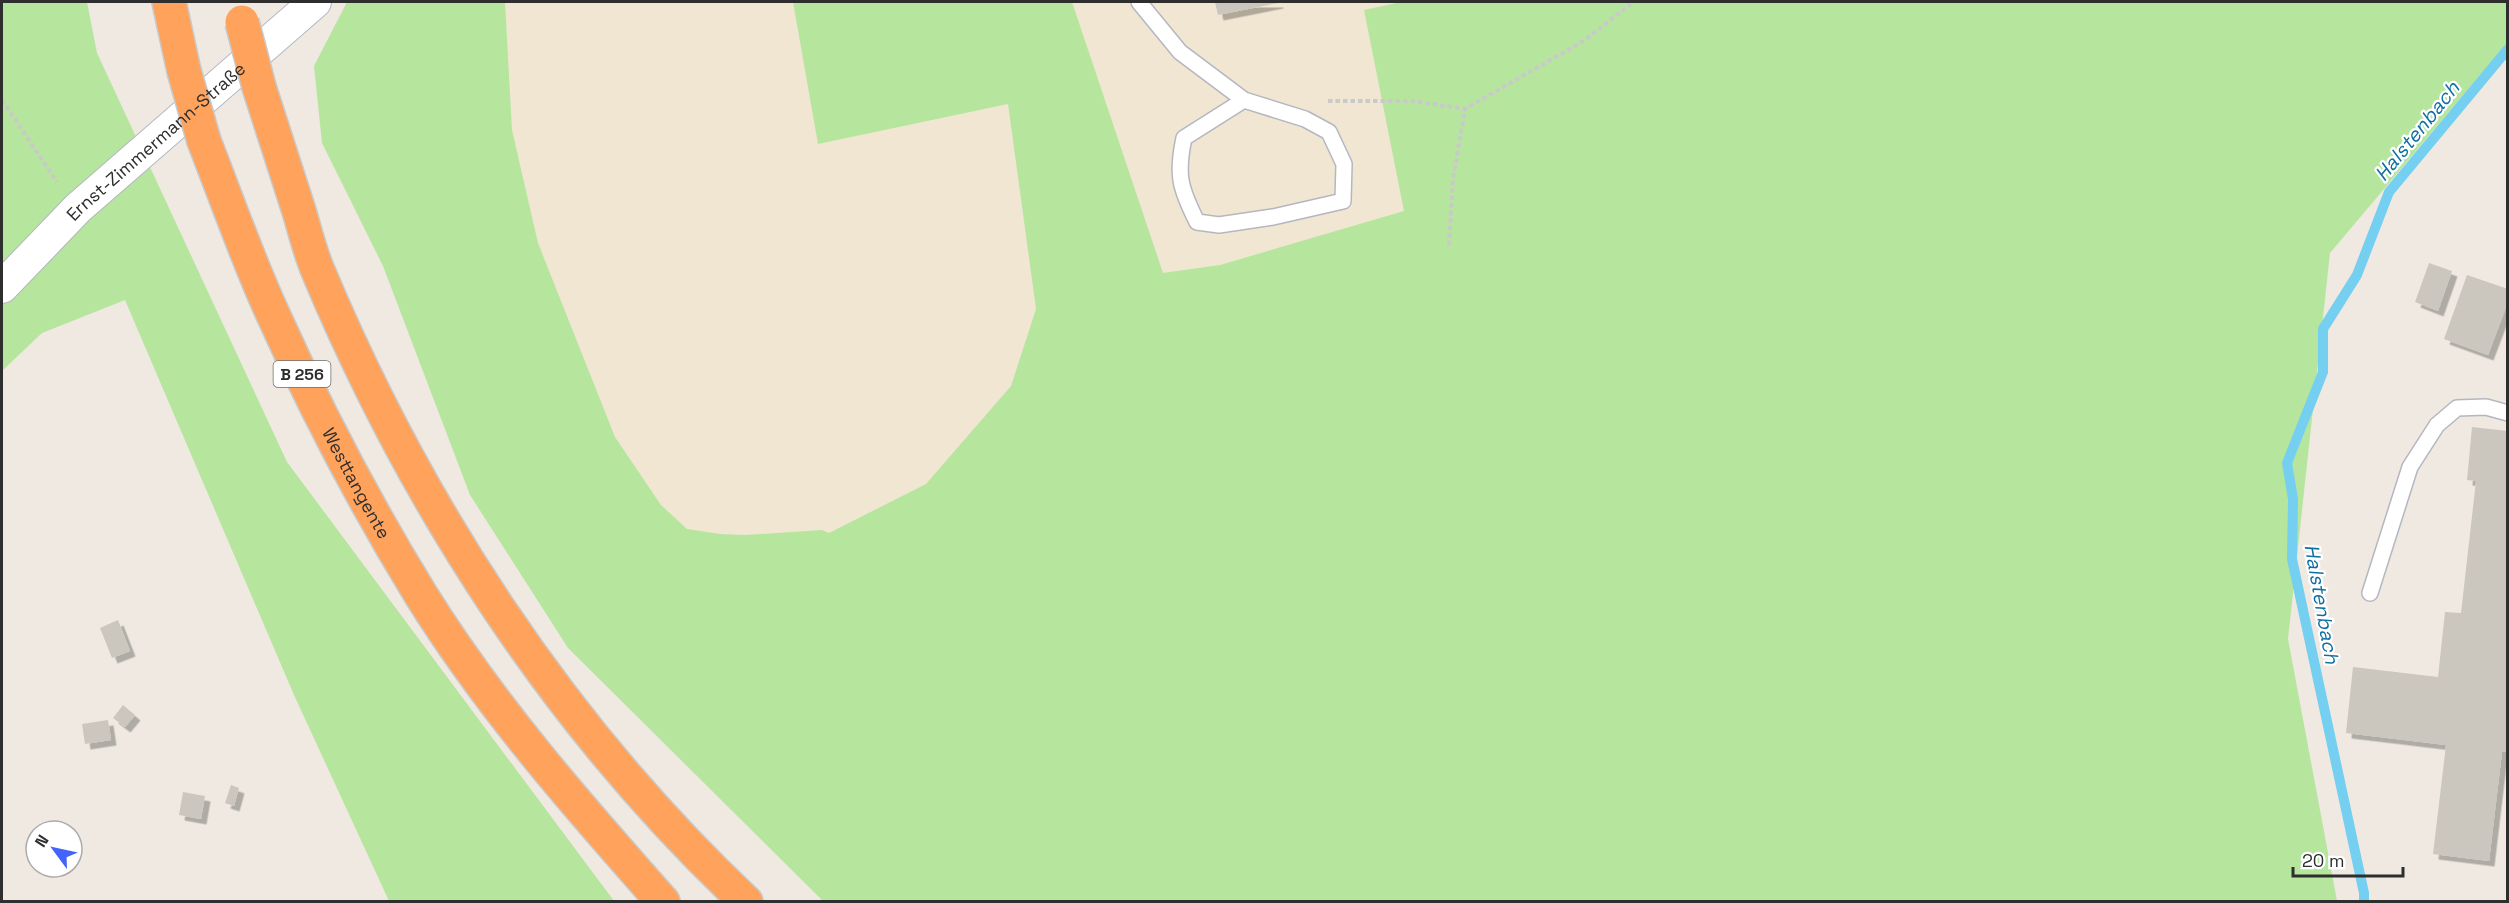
<svg xmlns="http://www.w3.org/2000/svg" width="2509" height="903" viewBox="0 0 2509 903" font-family="'Space Grotesk',sans-serif">
<style>
.education{fill:#f0e6d1}
.green{fill:#b6e59e}
.lines{fill:none;stroke-linecap:round;stroke-linejoin:round}
.stream{stroke:#75cff0;stroke-width:10}
.building{fill:#cbc7bf;filter:url(#shadow)}
.lane-casing{stroke:#b4b7c1;stroke-width:18}
.street-casing{stroke:#b4b7c1;stroke-width:34}
.highway-casing{stroke:#c9c9c9;stroke-width:36}
.path{stroke:#c9c9c9;stroke-width:4;stroke-dasharray:4.5 3;stroke-linecap:butt}
.lane{stroke:#fff;stroke-width:15}
.street{stroke:#fff;stroke-width:32}
.highway{stroke:#ffa35c;stroke-width:33}
.highway-bridge-casing{stroke:#c9c9c9;stroke-width:36;stroke-linecap:butt}
.highway-bridge{stroke:#ffa35c;stroke-width:33}
.labels{text-anchor:middle;dominant-baseline:central;stroke-width:4.5;stroke-linejoin:round;paint-order:stroke}
.shield{fill:#fff;stroke:#6d6d6d;stroke-width:1.5}
.shield-label{font-size:16px;font-weight:bold;fill:#2e2e2e}
.street-label{font-size:18px;fill:#2e2e2e;stroke:#fff}
.water-label{font-size:20px;font-style:italic;fill:#0d6fa3;stroke:#fff}
</style>
<defs>
<filter id="shadow"><feDropShadow dx="5.5" dy="5.5" stdDeviation="0" flood-color="#0004"/></filter>
</defs>
<rect width="100%" height="100%" fill="#efe9e1"/>
<path class="education" d="M505,2H793L818,144L1008,104L1036,309L1011,386L926,484L829,533L822,530L746,535L720,534L687,529L661,505L615,437L538,243L512,130Z
M1072,2H1401L1364,10L1404,211L1220,265L1163,274Z"/>
<path class="green" d="M2,2H87L97,53L287,462L614,901H389L294,695L125,300L42,333L2,371Z
M347,2H505L512,130L538,243L615,437L661,505L687,529L720,534L746,535L822,530L829,533L926,484L1011,386L1036,309L1008,104L818,144L793,2H1072L1163,273L1220,265L1404,211L1364,10L1401,2H2507V60L2491,62L2330,253L2288,639L2337,901H823L568,648L470,495L383,266L322,143L314,66Z"/>
<g class="lines">
<path class="stream" d="M2364,902V893L2292,559L2293,499L2287,463L2323,372V329L2357,275L2389,192L2508,49"/>
</g>
<path class="building" d="M1215,2H1278V3L1218,15Z
M2429,263L2452,271L2438,311L2415,302Z
M2467,275L2508,289V302L2488,355L2444,339Z
M2472,427L2508,431V752H2502L2489,861L2433,854L2446,745L2346,733L2353,667L2438,677L2445,612L2461,613L2476,481L2467,480Z
M118,620L130,651L112,658L100,628Z
M123,705L135,715L125,727L113,718Z
M108,720L111,740L85,744L82,724Z
M231,785L239,788L234,806L225,803Z
M183,792L205,796L201,819L179,815Z"/>
<g class="lines">
<defs>
<path id="lane" d="M1139,2L1180,52L1244,100L1305,119L1329,132L1344,164L1343,201L1273,217L1219,225L1197,222C1180,188 1176,175 1184,138L1244,100
M2370,593L2410,467L2437,425L2457,408L2486,407L2508,413"/>
<g id="street">
<path id="s1" d="M2,287L78,208L315,2"/>
</g>
<g id="highway">
<path d="M169,2L184,71"/>
<path d="M259,87C272,128 286,170 299,211C305,231 310,252 318,271C417,507 559,726 746,902"/>
<path id="s2" d="M204,141C226,197 246,255 271,310C315,408 365,504 421,595C490,706 577,805 663,902"/>
</g>
</defs>
<use href="#lane" class="lane-casing"/>
<use href="#street" class="street-casing"/>
<use href="#highway" class="highway-casing"/>
<path class="path" d="M2,100L57,182
M1328,101H1413L1465,109
M1449,245L1453,179L1465,109L1585,40L1633,2"/>
<use href="#lane" class="lane"/>
<use href="#street" class="street"/>
<use href="#highway" class="highway"/>
<defs>
<path id="highway-bridge" d="M242,22L259,87
M184,71L204,141"/>
</defs>
<use href="#highway-bridge" class="highway-bridge-casing"/>
<use href="#highway-bridge" class="highway-bridge"/>
</g>
<g class="labels">
<rect class="shield" x="273.5" y="361" width="57" height="26" rx="4.5"/>
<g class="shield-label">
<text x="302" y="374">B 256</text>
</g>
<g class="street-label">
<text stroke="none"><textPath href="#s1" startOffset="212">Ernst-Zimmermann-Straße</textPath></text>
<text stroke="none"><textPath href="#s2" startOffset="375">Westtangente</textPath></text>
</g>
<g class="water-label">
<text transform="translate(2417 131) rotate(-51)">Halstenbach</text>
<text transform="translate(2322 604) rotate(80)">Halstenbach</text>
</g>
</g>
<rect width="2509" height="903" fill="none" stroke="#2e2e2e" stroke-width="6"/>
<g transform="translate(54 849) rotate(303)"><circle r="28" fill="#ffffff" stroke="#ababab" stroke-width="1.5"/>
<path d="M0-4.5L10 22L0 15L-10 22Z" fill="#4264fb"/>
<text y="-9" font-size="16" font-weight="bold" text-anchor="middle" fill="#2e2e2e">N</text>
</g>
<path d="M2293 867v9h110v-9" fill="none" stroke="#2e2e2e" stroke-width="3"/>
<text x="2302" y="867" font-size="18" fill="#2e2e2e" stroke="#ffffff" stroke-width="4.5" paint-order="stroke">20 m</text>
</svg>
